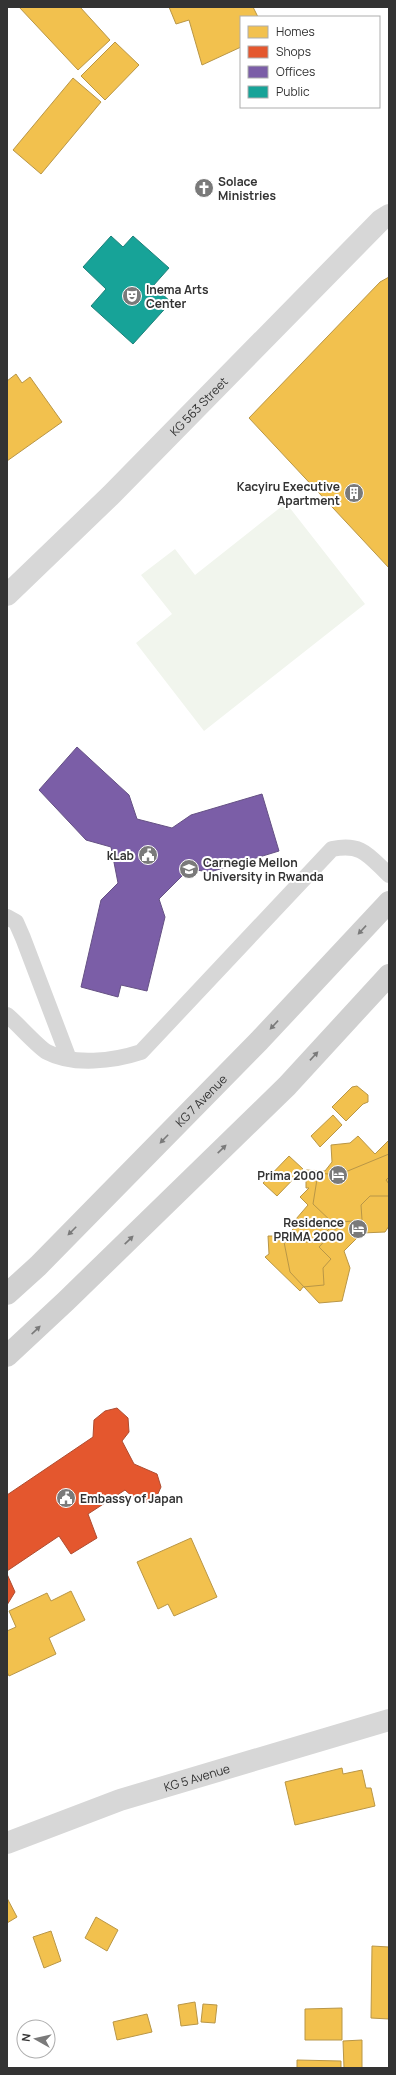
<svg xmlns="http://www.w3.org/2000/svg" width="396" height="2075" viewBox="0 0 396 2075" font-family="Manrope,sans-serif">
<style>
.green{fill:#f1f5ed}
.homes{fill:#f2c14e;stroke:#b99646}
.shops{fill:#e4572e;stroke:#af4c30}
.offices{fill:#7b5ea7;stroke:#655184}
.public{fill:#17a398;stroke:#1f817a}
.lines{fill:none;stroke-linecap:round;stroke-linejoin:round}
.lane{stroke:#d7d7d7;stroke-width:16}
.street{stroke:#d7d7d7;stroke-width:22}
.secondary{stroke:#d0d0d0;stroke-width:22}
.oneway{fill:#7a7a7a}
.labels{text-anchor:middle;dominant-baseline:central;stroke-width:4;stroke-linejoin:round;paint-order:stroke}
.poi-label{font-size:12px;font-weight:bold;fill:#333;stroke:#fff;text-anchor:start}
.street-label{font-size:12px;fill:#333;stroke:#fff}
</style>
<rect width="100%" height="100%" fill="#fff"/>
<path class="green" d="M286,503L365,604L204,731L136,643L172,614L141,575L175,549L195,575Z"/>
<path class="homes" d="M19,7H80L110,40L78,70Z
M169,7H253L258,17H241V47L202,65L189,20L176,24Z
M115,42L139,65L105,100L81,76Z
M73,78L101,102L41,174L13,150Z
M389,277V568L249,418L380,282Z
M16,374L22,383L30,377L62,422L7,461V381Z
M357,1086L368,1095V1102L363,1104L346,1121L332,1107L352,1087Z
M333,1115L342,1125L320,1147L311,1136Z
M358,1136L375,1154L389,1140V1177L386,1180L389,1184V1196H370L361,1205L362,1220L342,1222L319,1247L331,1259L323,1268L324,1285L303,1287L300,1291L265,1257L269,1254L268,1236H287L299,1222L296,1219L308,1205L300,1197L309,1188H306V1170L325,1171L332,1162L331,1145L350,1143Z
M389,1154V1226L385,1232L362,1233L344,1251L350,1268L342,1301L319,1303L290,1272L284,1242H316L334,1224L313,1204L318,1173L338,1175Z
M289,1156L303,1169L277,1196L263,1183Z
M191,1538L217,1597L174,1616L168,1604L158,1609L137,1562Z
M71,1591L85,1620L49,1638L56,1654L9,1676L7,1672V1631L16,1627L9,1611L47,1593L51,1601Z
M342,1768L343,1774L362,1770L366,1788H371L375,1806L295,1825L285,1782Z
M7,1898L17,1917L7,1923Z
M96,1917L118,1930L107,1951L85,1938Z
M51,1931L61,1961L44,1968L33,1937Z
M372,1946L389,1947V2019L371,2018Z
M195,2002L198,2024L181,2026L178,2005Z
M203,2004L217,2005L215,2023L201,2022Z
M342,2008V2040H305V2009Z
M147,2014L152,2032L117,2040L113,2022Z
M362,2040V2068H344L343,2041Z
M297,2060L341,2061V2068H297Z"/>
<path class="shops" d="M117,1408L128,1418L129,1432L122,1441L134,1464L157,1474L161,1487L156,1498L144,1503L134,1498L125,1490L88,1514L97,1538L71,1554L59,1536L7,1571V1495L93,1437L94,1420L105,1411Z
M7,1574L15,1592L7,1605Z"/>
<path class="offices" d="M77,747L129,795L137,819L172,828L191,815L262,794L279,851L210,872L189,869L159,899L165,917L147,991L121,985L118,997L81,987L101,900L118,883L111,847L86,840L39,790Z"/>
<path class="public" d="M111,236L123,247L133,236L169,268L153,286L171,302L133,344L91,306L106,289L83,267Z"/>
<g class="lines">
<path class="lane" d="M7,917L16,922L23,938L69,1059
M7,1015C17,1023 38,1047 47,1052C73,1066 114,1061 141,1052L332,849C362,843 368,855 389,875"/>
<g class="street">
<path id="s1" d="M7,595L111,495L381,220L389,215"/>
<path id="s2" d="M7,1843L120,1800L389,1720"/>
</g>
<g class="secondary">
<path id="s3" d="M7,1294L38,1266L259,1041L389,902"/>
<path d="M7,1356L66,1301L287,1086L389,975"/>
</g>
</g>
<defs><path id="oneway-solid" d="M-6-.8H1V-3.2L6.5 0L1 3.2V.8H-6Z"/></defs>
<g class="oneway">
<use href="#oneway-solid" transform="translate(362 930) rotate(133)"/>
<use href="#oneway-solid" transform="translate(274 1025) rotate(133)"/>
<use href="#oneway-solid" transform="translate(314 1056) rotate(-47)"/>
<use href="#oneway-solid" transform="translate(164 1139) rotate(134)"/>
<use href="#oneway-solid" transform="translate(222 1149) rotate(-44)"/>
<use href="#oneway-solid" transform="translate(72 1231) rotate(135)"/>
<use href="#oneway-solid" transform="translate(129 1240) rotate(-44)"/>
<use href="#oneway-solid" transform="translate(36 1330) rotate(-43)"/>
</g>
<defs>
<symbol id="church-disc" viewBox="-11 -11 22 22"><circle r="9.5" fill="#7a7a7a" stroke="#fff"/><path d="M-1.2-6h2.4v3.5h3.3v2.4h-3.3V6h-2.4V-.1h-3.3v-2.4h3.3Z" fill="#fff"/></symbol>
<symbol id="theatre-disc" viewBox="-11 -11 22 22"><circle r="9.5" fill="#7a7a7a" stroke="#fff"/><path d="M-5-5.5Q0-4 5-5.5V0Q5 5 0 6Q-5 5-5 0ZM-3.3-2.5H-1v1.5H-3.3ZM1-2.5H3.3v1.5H1ZM-2.8 1Q0 5.5 2.8 1Z" fill="#fff"/></symbol>
<symbol id="building-disc" viewBox="-11 -11 22 22"><circle r="9.5" fill="#7a7a7a" stroke="#fff"/><path d="M-4-6H4V6H1V3H-1V6H-4ZM-2.5-4.3h1.7v1.8h-1.7ZM.8-4.3h1.7v1.8H.8ZM-2.5-1h1.7V.8h-1.7ZM.8-1h1.7V.8H.8Z" fill="#fff"/></symbol>
<symbol id="civic-disc" viewBox="-11 -11 22 22"><circle r="9.5" fill="#7a7a7a" stroke="#fff"/><path d="M-.6-6.5H3V-4.5H.6V-3L4-1V1h2V6H-6V1h2V-1L-.6-3ZM-1.2 2.5V6h2.4V2.5Z" fill="#fff"/></symbol>
<symbol id="university-disc" viewBox="-11 -11 22 22"><circle r="9.5" fill="#7a7a7a" stroke="#fff"/><path d="M0-5L7-2L0 1L-7-2ZM-4 1L0 2.5L4 1V4Q0 6-4 4Z" fill="#fff"/></symbol>
<symbol id="hotel-disc" viewBox="-11 -11 22 22"><circle r="9.5" fill="#7a7a7a" stroke="#fff"/><path d="M-6-4.5h1.5V1H6V5H4.5V3h-9V5H-6ZM-4 0a1.8 1.8 0 1 1 3.6 0ZM.5 0V-2.5h3Q6-2.5 6 0Z" fill="#fff"/></symbol>
</defs>
<g fill-rule="evenodd">
<use href="#church-disc" x="193" y="177" width="22" height="22"/>
<use href="#theatre-disc" x="121" y="285" width="22" height="22"/>
<use href="#building-disc" x="343" y="482" width="22" height="22"/>
<use href="#civic-disc" x="137" y="844" width="22" height="22"/>
<use href="#university-disc" x="178" y="858" width="22" height="22"/>
<use href="#hotel-disc" x="327" y="1164" width="22" height="22"/>
<use href="#hotel-disc" x="347" y="1218" width="22" height="22"/>
<use href="#civic-disc" x="55" y="1487" width="22" height="22"/>
</g>
<g class="labels">
<g class="poi-label">
<text x="218" y="181">Solace<tspan x="218" dy="14">Ministries</tspan></text>
<text x="146" y="289">Inema Arts<tspan x="146" dy="14">Center</tspan></text>
<text x="340" y="486" text-anchor="end">Kacyiru Executive<tspan x="340" dy="14">Apartment</tspan></text>
<text x="134" y="855" text-anchor="end">kLab</text>
<text x="203" y="862">Carnegie Mellon<tspan x="203" dy="14">University in Rwanda</tspan></text>
<text x="324" y="1175" text-anchor="end">Prima 2000</text>
<text x="344" y="1222" text-anchor="end">Residence<tspan x="344" dy="14">PRIMA 2000</tspan></text>
<text x="80" y="1498">Embassy of Japan</text>
</g>
<g class="street-label">
<text stroke="none"><textPath href="#s1" startOffset="269">KG 563 Street</textPath></text>
<text stroke="none"><textPath href="#s3" startOffset="274">KG 7 Avenue</textPath></text>
<text stroke="none"><textPath href="#s2" startOffset="201">KG 5 Avenue</textPath></text>
</g>
</g>
<rect width="396" height="2075" fill="none" stroke="#333333" stroke-width="16"/>
<rect x="240" y="16" width="140" height="92" fill="#ffffff" stroke="#adadad"/>
<rect x="248" y="26" width="20" height="12" fill="#f2c14e" stroke="#adadad"/>
<text x="276" y="36" font-size="12" fill="#333333">Homes</text>
<rect x="248" y="46" width="20" height="12" fill="#e4572e" stroke="#adadad"/>
<text x="276" y="56" font-size="12" fill="#333333">Shops</text>
<rect x="248" y="66" width="20" height="12" fill="#7b5ea7" stroke="#adadad"/>
<text x="276" y="76" font-size="12" fill="#333333">Offices</text>
<rect x="248" y="86" width="20" height="12" fill="#17a398" stroke="#adadad"/>
<text x="276" y="96" font-size="12" fill="#333333">Public</text>
<g transform="translate(36 2039) rotate(278)"><circle r="19" fill="#ffffff" stroke="#adadad"/>
<path d="M0-3L7 15L0 10L-7 15Z" fill="#7a7a7a"/>
<text y="-6" font-size="11" font-weight="bold" text-anchor="middle" fill="#333333">N</text>
</g>
</svg>
